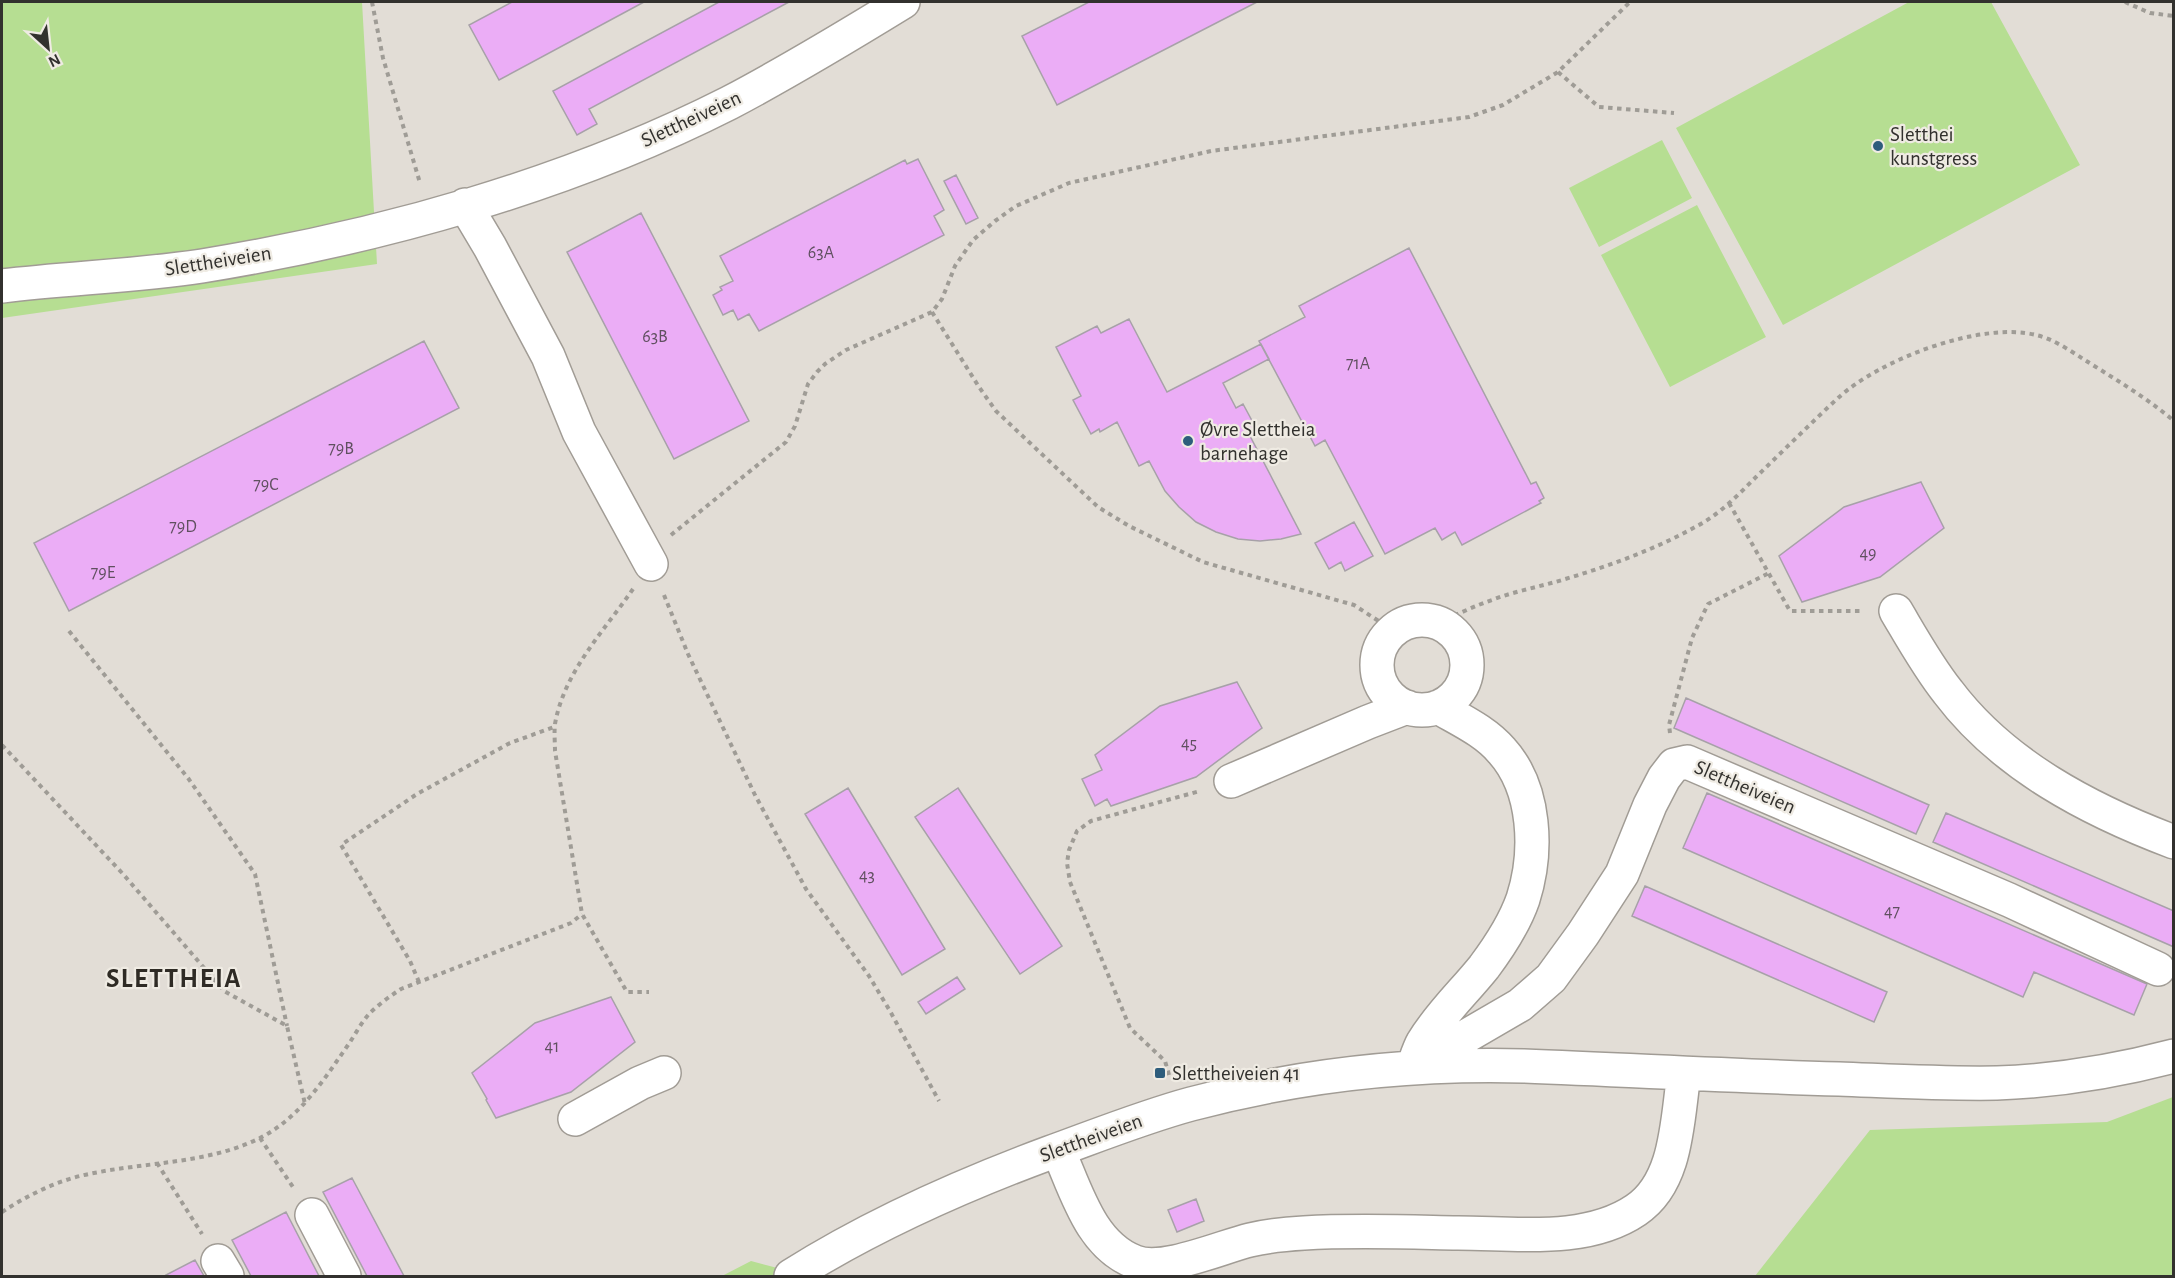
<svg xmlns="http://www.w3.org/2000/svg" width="2175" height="1278" viewBox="0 0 2175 1278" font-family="'Alegreya Sans',sans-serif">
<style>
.green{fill:#b6de92}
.building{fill:#ebadf6;stroke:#a7a1a8;stroke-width:1.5}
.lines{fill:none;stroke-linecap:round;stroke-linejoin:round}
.minor-casing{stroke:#a19c95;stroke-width:36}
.path{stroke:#9f9c96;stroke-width:4;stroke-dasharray:4.5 4.5;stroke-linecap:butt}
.minor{stroke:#fff;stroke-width:33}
.poi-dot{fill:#2e5d7c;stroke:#efebe3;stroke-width:2}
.labels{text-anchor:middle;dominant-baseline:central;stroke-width:4.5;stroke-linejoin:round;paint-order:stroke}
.number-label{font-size:18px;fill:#605060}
.street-label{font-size:21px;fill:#32312e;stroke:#efebe3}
.poi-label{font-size:21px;fill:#32312e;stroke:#efebe3;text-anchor:start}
.district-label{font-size:27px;font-weight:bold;letter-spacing:1.5px;fill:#2f2b25;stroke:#efebe3}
</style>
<rect width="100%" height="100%" fill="#e2ddd6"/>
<path class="green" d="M2,2H362L377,264L2,318Z
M1909,2H1991L2080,165L1783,325L1676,128Z
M1662,140L1692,198L1599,247L1569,188Z
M1697,205L1766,337L1670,387L1601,255Z
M2173,1097V1276H1755L1870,1130L2107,1122Z
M751,1261L808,1276H722Z"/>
<path class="building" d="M512,2H644L499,80L469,25Z
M719,2H789L589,109L597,124L577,135L553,91Z
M1089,2H1257L1057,105L1022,36Z
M918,159L944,210L934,216L944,235L759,331L749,314L738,320L733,310L723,315L713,295L722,290L720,287L733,281L720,256L905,160L907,164Z
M956,175L978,218L966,224L944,181Z
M641,213L749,421L674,459L567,252Z
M1409,248L1531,484L1536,482L1544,498L1539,501L1541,503L1462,545L1455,532L1442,540L1435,528L1385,554L1325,440L1315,446L1259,341L1305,317L1299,306Z
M1129,319L1167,392L1261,344L1269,359L1223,383L1236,408L1243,404L1257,430L1249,434L1301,534L1281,539L1260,541L1238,539L1216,532L1196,522L1179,507L1165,491L1149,461L1139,466L1117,422L1100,432L1099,429L1091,434L1073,400L1081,396L1056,347L1097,326L1101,333Z
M424,341L459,408L69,611L34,543Z
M1921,482L1944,528L1880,577L1802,602L1779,556L1844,507Z
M1354,522L1373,556L1345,571L1341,562L1329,569L1315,543Z
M1237,682L1262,728L1196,777L1111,806L1107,799L1095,806L1082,779L1102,770L1095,755L1160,706Z
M1686,698L1929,805L1916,834L1674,728Z
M848,788L945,949L902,975L805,814Z
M958,788L1062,946L1020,974L915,817Z
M1707,793L2147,984L2134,1015L2034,972L2023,997L1683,848Z
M1946,813L2174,911V947L1933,842Z
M1645,886L1887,992L1874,1022L1632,916Z
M957,977L965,989L926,1014L918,1002Z
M611,997L635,1042L571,1092L496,1118L486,1100L487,1099L472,1073L535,1023Z
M352,1178L404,1276H367L323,1192Z
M1196,1199L1204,1221L1177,1232L1168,1210Z
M286,1212L319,1276H251L232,1240Z
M195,1260L204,1276H167L166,1275Z"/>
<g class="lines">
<defs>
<path id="minor" d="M465,205L490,247L548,356L579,432L651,564
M2,286C68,278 136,276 202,266C381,237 567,185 729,103C788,72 846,37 903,2
M1896,611C1912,638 1928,667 1948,692C2003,765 2089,810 2174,842
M1377 665a45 45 0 1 1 90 0a45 45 0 1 1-90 0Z
M1231,781L1368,722L1407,707
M1415,1066L1520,1005L1551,978L1583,934L1622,874L1650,805L1664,778L1674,765L1687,762L2009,900L2158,969
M1413,1067C1416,1059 1419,1049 1423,1042C1440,1014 1464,992 1484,967C1499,947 1515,922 1523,899C1538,852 1536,789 1502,751C1485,731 1460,720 1438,707
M575,1119L640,1083L664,1073
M1058,1150C1076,1190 1090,1245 1135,1262C1163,1273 1221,1247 1250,1240C1267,1236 1286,1234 1304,1233C1355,1230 1407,1232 1458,1233C1515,1233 1586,1244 1636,1210C1678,1182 1677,1119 1684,1074
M312,1215L344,1276
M218,1261L227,1276
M791,1276C872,1225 960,1186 1049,1153C1096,1136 1143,1117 1191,1104C1300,1075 1412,1063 1524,1066C1629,1070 1734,1076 1839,1079C1892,1081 1944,1084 1997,1083C2056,1081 2117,1071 2174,1056"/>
</defs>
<use href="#minor" class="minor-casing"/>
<path class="path" d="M372,2L383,58L420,183
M2125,2L2150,13L2174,16
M1558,72L1599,107L1674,113
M932,312L979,387L996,411L1098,507L1129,526L1203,562L1354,605L1394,631
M1729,503L1790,611H1863
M671,535L786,442L795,426L808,384L817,372L825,364L846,350L932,312L942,299L955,266L973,240L995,221L1016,206L1069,183L1211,151L1469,117L1503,105L1558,72L1630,2
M633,589C604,631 564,672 555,724C554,733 555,743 555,751L582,914L627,992H649
M664,595L688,654L755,795L806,889L869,976L890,1011L939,1101
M1438,623C1456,615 1474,606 1492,600C1515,591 1539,587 1562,580C1609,566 1654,550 1697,526C1720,514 1738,495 1756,477C1783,451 1810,424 1838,398C1879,360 1980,321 2036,335C2054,339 2072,352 2088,362C2118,381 2147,398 2174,421
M69,631L188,778L255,874L287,1026
M1670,733L1669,725L1692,638L1708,604L1769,573
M2,745L123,874L224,991L287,1026L305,1104
M419,982L410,961L341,845L417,794L510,743L554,727
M1169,1075L1165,1061L1130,1028L1070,882L1067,863L1069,850L1077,831L1091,821L1200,791
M260,1138L293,1187
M157,1163L202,1234
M2,1212C28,1195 58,1180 89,1174C145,1162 206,1164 258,1139C299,1119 323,1081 348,1045C355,1035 361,1023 369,1014C378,1005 390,996 401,989L571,923L582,914"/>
<use href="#minor" class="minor"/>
</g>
<g class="poi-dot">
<circle cx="1878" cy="146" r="6"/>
<circle cx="1188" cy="441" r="6"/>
<rect x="1154" y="1067" width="12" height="12" rx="3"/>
</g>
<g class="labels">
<g class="number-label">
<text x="821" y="253">63A</text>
<text x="655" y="337">63B</text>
<text x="1358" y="364">71A</text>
<text x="341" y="449">79B</text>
<text x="266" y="485">79C</text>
<text x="183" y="527">79D</text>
<text x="1868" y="554">49</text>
<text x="103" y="573">79E</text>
<text x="1189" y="744">45</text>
<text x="867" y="876">43</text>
<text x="1892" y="912">47</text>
<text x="552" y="1047">41</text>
</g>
<g class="street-label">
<text transform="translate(691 119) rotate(-25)">Slettheiveien</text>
<text transform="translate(218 261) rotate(-9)">Slettheiveien</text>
<text transform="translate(1745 787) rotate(23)">Slettheiveien</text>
<text transform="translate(1091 1138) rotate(-20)">Slettheiveien</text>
</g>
<g class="poi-label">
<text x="1890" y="134">Sletthei<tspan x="1890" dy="24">kunstgress</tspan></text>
<text x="1200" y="429">Øvre Slettheia<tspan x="1200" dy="24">barnehage</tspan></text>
<text x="1172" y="1073">Slettheiveien 41</text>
</g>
<g class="district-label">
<text x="174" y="978">SLETTHEIA</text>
</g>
</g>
<rect width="2175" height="1278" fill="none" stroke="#32312e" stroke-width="6"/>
<g transform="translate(48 48) rotate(153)" stroke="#efebe3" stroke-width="4.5" paint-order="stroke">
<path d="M0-4.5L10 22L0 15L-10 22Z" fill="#32312e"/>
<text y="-9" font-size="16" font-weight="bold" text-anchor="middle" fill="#32312e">N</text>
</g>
</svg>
